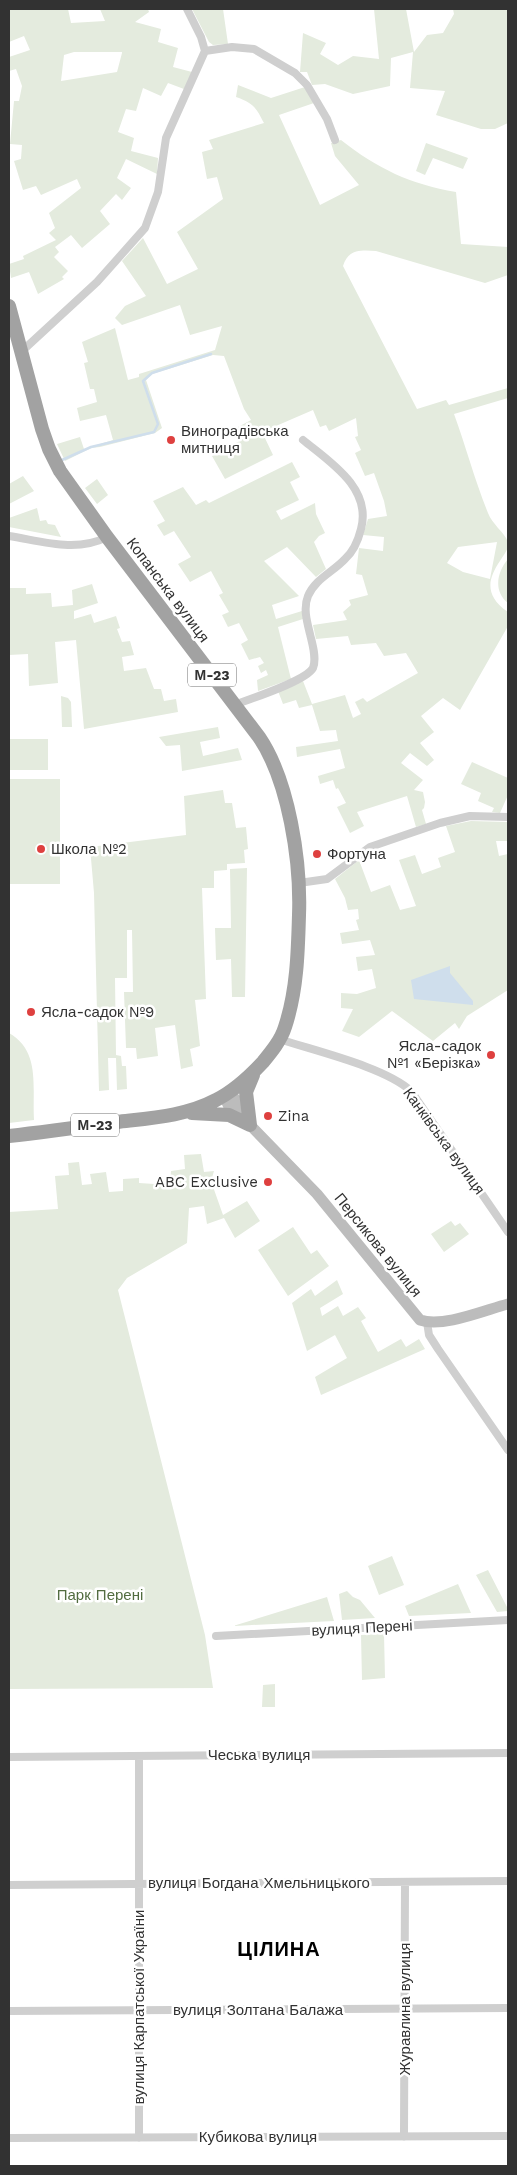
<svg xmlns="http://www.w3.org/2000/svg" width="517" height="2175" viewBox="0 0 517 2175" font-family="'Work Sans',sans-serif">
<style>
.green{fill:#e4ebde;fill-rule:evenodd}
.water{fill:#cfdeec}
.lines{fill:none;stroke-linecap:round;stroke-linejoin:round}
.stream{stroke:#cfdeec;stroke-width:2.5}
.minor{stroke:#cfcfcf;stroke-width:8}
.secondary{stroke:#bcbcbc;stroke-width:11}
.trunk{stroke:#a2a2a2;stroke-width:14}
.poi-dot{fill:#de403f;stroke:#fff;stroke-width:2}
.labels{text-anchor:middle;dominant-baseline:central;stroke-width:5;stroke-linejoin:round;paint-order:stroke}
.shield{fill:#fff;stroke:#707070;stroke-width:1}
.shield-label{font-size:14px;font-weight:bold;fill:#323232}
.poi-label{font-size:15px;fill:#323232;stroke:#fff;text-anchor:start}
.street-label{font-size:15px;fill:#323232;stroke:#fff}
.park-label{font-size:15px;fill:#526c40;stroke:#fff}
.district-label{font-size:20px;font-weight:bold;letter-spacing:1px;fill:#000;stroke:#fff}
</style>
<rect width="100%" height="100%" fill="#fff"/>
<path class="green" d="M9,9H68L71,23L105,21L100,9H148L149,12L135,22L161,29L158,42L178,48L173,67L192,72L184,89L168,83L161,96L143,88L136,111L126,109L118,132L134,138L131,151L158,158L157,174L126,159L117,178L131,188L122,200L116,194L100,211L110,224L82,248L71,235L55,247L59,252L54,257L68,271L62,277L64,279L38,294L29,272L11,278L9,264L24,259L23,256L56,240L49,233L55,228L49,213L81,188L77,179L41,195L36,186L23,190L14,161L21,159L22,145L10,144L14,101H19L22,86L16,69L9,71V57L30,50L24,36L9,42ZM74,52H122V53L117,72L61,81L64,55Z
M192,9H223L228,44L213,45L209,42Z
M374,9H406L414,52L427,35L443,33L454,14L453,9H508V123L495,129H481L436,115L445,91L410,88L413,52L391,58L390,86L353,94L325,84L312,85L307,72H300L303,33L326,43L320,54L338,65L353,56L379,59Z
M238,85L271,98L305,87L314,103L279,115L320,205L359,185L335,156L331,143L341,140C378,169 410,184 456,192L461,244L508,247V275L485,283L376,251C361,250 348,249 343,266L417,409L446,400L449,405L508,388V398L454,414C466,447 475,481 488,513C492,524 504,532 508,542C513,555 466,583 508,612V626L460,710L443,698L421,716L434,732L420,743L434,760L427,766L410,753L401,763L423,780L414,790L423,792L425,802L424,808L422,810L426,824L416,827L407,796L357,812L364,826L350,833L337,807L346,803L338,788L336,789L333,780L320,784L318,776L345,768L340,749L297,757L296,747L338,741L336,730L320,731L312,705L299,708L296,700L283,704L278,691L303,681L312,704L345,695L353,718L361,714L355,702L363,698L367,702L418,673L406,653L384,656L376,643L351,645L348,636L316,639L313,625L347,620L343,612L351,605L349,600L368,595L362,575L356,574L359,548L383,551L384,537L363,535L368,519L387,516L384,501L374,473L365,476L355,453L361,450L355,437L358,436L356,418L329,431L326,425L320,427L313,410L269,429L270,432L263,434L273,455L225,479L212,456L245,438L238,427L251,420L244,409L224,356L213,355L152,374L146,380L162,428L155,433L100,447L91,448L65,461L57,444L80,437L84,449L113,440L106,415L80,421L77,408L97,402L94,389H90L84,363L88,362L82,342L115,328L128,380L139,377V374L215,350L222,326L190,335L180,305L122,325L115,318L125,306L146,296L122,261L143,238L167,284L198,269L177,232L223,199L217,177L207,179L202,152L213,149L209,140L264,123C256,107 253,103 236,97ZM497,542L490,579L463,572L447,563L458,547Z
M426,143L468,158L463,169L433,158L425,175L416,171Z
M292,462L300,477L290,482L299,500L276,511L281,520L315,503L316,514L325,533L319,536L314,542L326,569L316,577L287,547L264,561L299,596L272,605L276,619L302,611L303,619L278,627L291,679L258,691L257,680L268,675L266,670L261,673L258,666L264,663L260,657L249,660L241,644L248,640L239,623L228,627L222,615L229,612L219,595L223,593L211,571L190,582L178,564L191,557L174,531L164,536L157,525L165,521L153,501L183,487L196,505L206,500L209,503Z
M23,476L34,491L9,504V484Z
M97,479L108,495L97,504L85,488Z
M37,508L40,521L46,520L48,524L55,525L61,537L9,527V518Z
M508,559V603C493,591 497,572 508,559Z
M92,584L98,603L74,611V619L91,614L94,623L116,616L120,628L117,629L122,642L130,641L134,655L122,657L124,671L146,668L154,689H161L164,701L176,699L178,712L84,729L76,640L55,642L58,683L29,686L28,654L9,655V588H26V594L51,593L52,607L73,605L72,590Z
M61,696L68,698L71,702L72,727H62Z
M218,727L220,738L200,742L203,756L238,748L242,760L182,771L180,745L166,746L159,737Z
M48,739V770H9V739Z
M472,762L508,778V795L500,813L492,812L494,808L478,801L481,793L461,784Z
M9,779H60V884H9Z
M223,790L225,803H232L236,828L246,827L248,849L244,850L245,863L227,864V870L214,871V888H202L206,999L195,1000L200,1046L190,1049L193,1066L181,1069L175,1025L155,1028L158,1056L137,1059L136,1048H126L124,992H133L132,930H127V978H115L116,1055L121,1056L122,1066H126L127,1089L117,1090L116,1058H108L109,1090L99,1091L94,893L90,847L186,835L184,796Z
M471,821L508,822V841H496L499,856L508,854V990L467,1016L459,1029L455,1023L433,1041L392,1011L359,1037L342,1031L353,1009L341,1008V993L357,994L376,988L372,969L358,971L356,957L375,955L370,940L342,944L340,933L359,930L356,920L359,919L358,909L348,910L345,898L335,879L359,860L371,892L390,885L400,910L416,906L399,860L415,855L422,874L441,867L438,858L455,852L446,826Z
M247,868L245,997H232L231,959L216,960L215,928H231L230,869Z
M9,1033C41,1051 32,1088 34,1120L9,1123Z
M201,1154L204,1172L214,1171L211,1181L223,1215L247,1201L260,1221L235,1238L224,1218L207,1224L204,1206L189,1208L187,1243L127,1278L118,1290L205,1635L213,1688L9,1689V1212L58,1209L55,1176L69,1175L68,1163L79,1162L82,1185L92,1184L90,1174L106,1172L109,1192L123,1191V1179L139,1178V1183L170,1185L171,1171L185,1169L184,1155Z
M451,1221L455,1226L460,1223L469,1234L444,1252L431,1234Z
M293,1227L311,1254L317,1250L329,1266L288,1296L258,1250Z
M337,1280L343,1294L320,1308L322,1316L338,1306L343,1316L358,1307L366,1318L361,1321L378,1352L401,1339L406,1347L419,1339L425,1349L321,1395L315,1377L347,1358L335,1335L307,1351L292,1303L311,1289L315,1296Z
M392,1556L404,1585L379,1595L368,1566Z
M488,1570L508,1609V1611L497,1612L476,1575Z
M458,1584L471,1613L409,1616L405,1606Z
M347,1591L353,1597L360,1600L375,1618L342,1620L339,1594Z
M327,1597L334,1621L233,1626Z
M384,1634L385,1678L362,1680L361,1635Z
M275,1684V1707H262L263,1685Z"/>
<path class="water" d="M450,966V973L473,1001V1005L414,999L411,980Z"/>
<g class="lines">
<path class="stream" d="M62,460L91,447L154,432L158,424L143,381L152,373L211,354"/>
<path class="minor" d="M205,51L232,47L254,49L295,73L307,85L327,119L335,140
M21,352L97,282L145,228L158,192L166,138L205,51L201,37L187,9
M9,536C41,541 76,553 107,537
M234,705C250,699 306,681 313,668C317,658 312,643 310,634C307,622 303,608 308,596C315,579 333,572 345,559C354,551 358,541 361,529C372,488 330,462 303,440
M299,883L327,879L370,847L440,823L470,816L508,817
M279,1039C315,1051 385,1067 411,1091L508,1232
M427,1322L429,1335L438,1349L508,1450
M216,1636L508,1620
M9,1757L508,1753
M9,1885L508,1881
M9,2011L508,2008
M404,2137L405,1882
M9,2138L508,2136
M139,2138V1756"/>
<path class="secondary" d="M246,1116C241,1105 238,1098 226,1094L225,1098L230,1109L250,1125L317,1194L420,1320C443,1328 485,1310 508,1304"/>
<path class="trunk" d="M9,306L42,429L49,449L60,471L107,537L259,737C289,781 301,862 299,915C298,952 297,991 285,1027C281,1040 272,1051 263,1062C250,1076 234,1091 216,1100C186,1116 151,1118 117,1122C81,1127 45,1132 9,1136
M192,1113L229,1115L250,1125
M250,1125L246,1092L253,1075"/>
</g>
<g class="poi-dot">
<circle cx="171" cy="440" r="5"/>
<circle cx="41" cy="849" r="5"/>
<circle cx="317" cy="854" r="5"/>
<circle cx="31" cy="1012" r="5"/>
<circle cx="491" cy="1055" r="5"/>
<circle cx="268" cy="1116" r="5"/>
<circle cx="268" cy="1182" r="5"/>
</g>
<g class="labels">
<g class="shield">
<rect x="188" y="663.5" width="48" height="23" rx="4"/>
<rect x="71" y="1113.5" width="48" height="23" rx="4"/>
</g>
<g class="shield-label">
<text x="212" y="675">М-23</text>
<text x="95" y="1125">М-23</text>
</g>
<g class="poi-label">
<text x="181" y="431">Виноградівська<tspan x="181" dy="17">митниця</tspan></text>
<text x="51" y="849">Школа №2</text>
<text x="327" y="854">Фортуна</text>
<text x="41" y="1012">Ясла-садок №9</text>
<text x="481" y="1046" text-anchor="end">Ясла-садок<tspan x="481" dy="17">№1 «Берізка»</tspan></text>
<text x="278" y="1116">Zina</text>
<text x="258" y="1182" text-anchor="end">ABC Exclusive</text>
</g>
<g class="street-label">
<text transform="translate(168 590) rotate(53)">Копанська вулиця</text>
<text transform="translate(444 1141) rotate(54)">Канківська вулиця</text>
<text transform="translate(378 1245) rotate(51)">Персикова вулиця</text>
<text transform="translate(362 1628) rotate(-3)">вулиця Перені</text>
<text x="259" y="1755">Чеська вулиця</text>
<text x="259" y="1883">вулиця Богдана Хмельницького</text>
<text transform="translate(139 2007) rotate(-90)">вулиця Карпатської України</text>
<text transform="translate(405 2009) rotate(-90)">Журавлина вулиця</text>
<text x="258" y="2010">вулиця Золтана Балажа</text>
<text x="258" y="2137">Кубикова вулиця</text>
</g>
<g class="park-label">
<text x="100" y="1595">Парк Перені</text>
</g>
<g class="district-label">
<text x="279" y="1949">ЦІЛИНА</text>
</g>
</g>
<rect width="517" height="2175" fill="none" stroke="#323232" stroke-width="20"/>
</svg>
